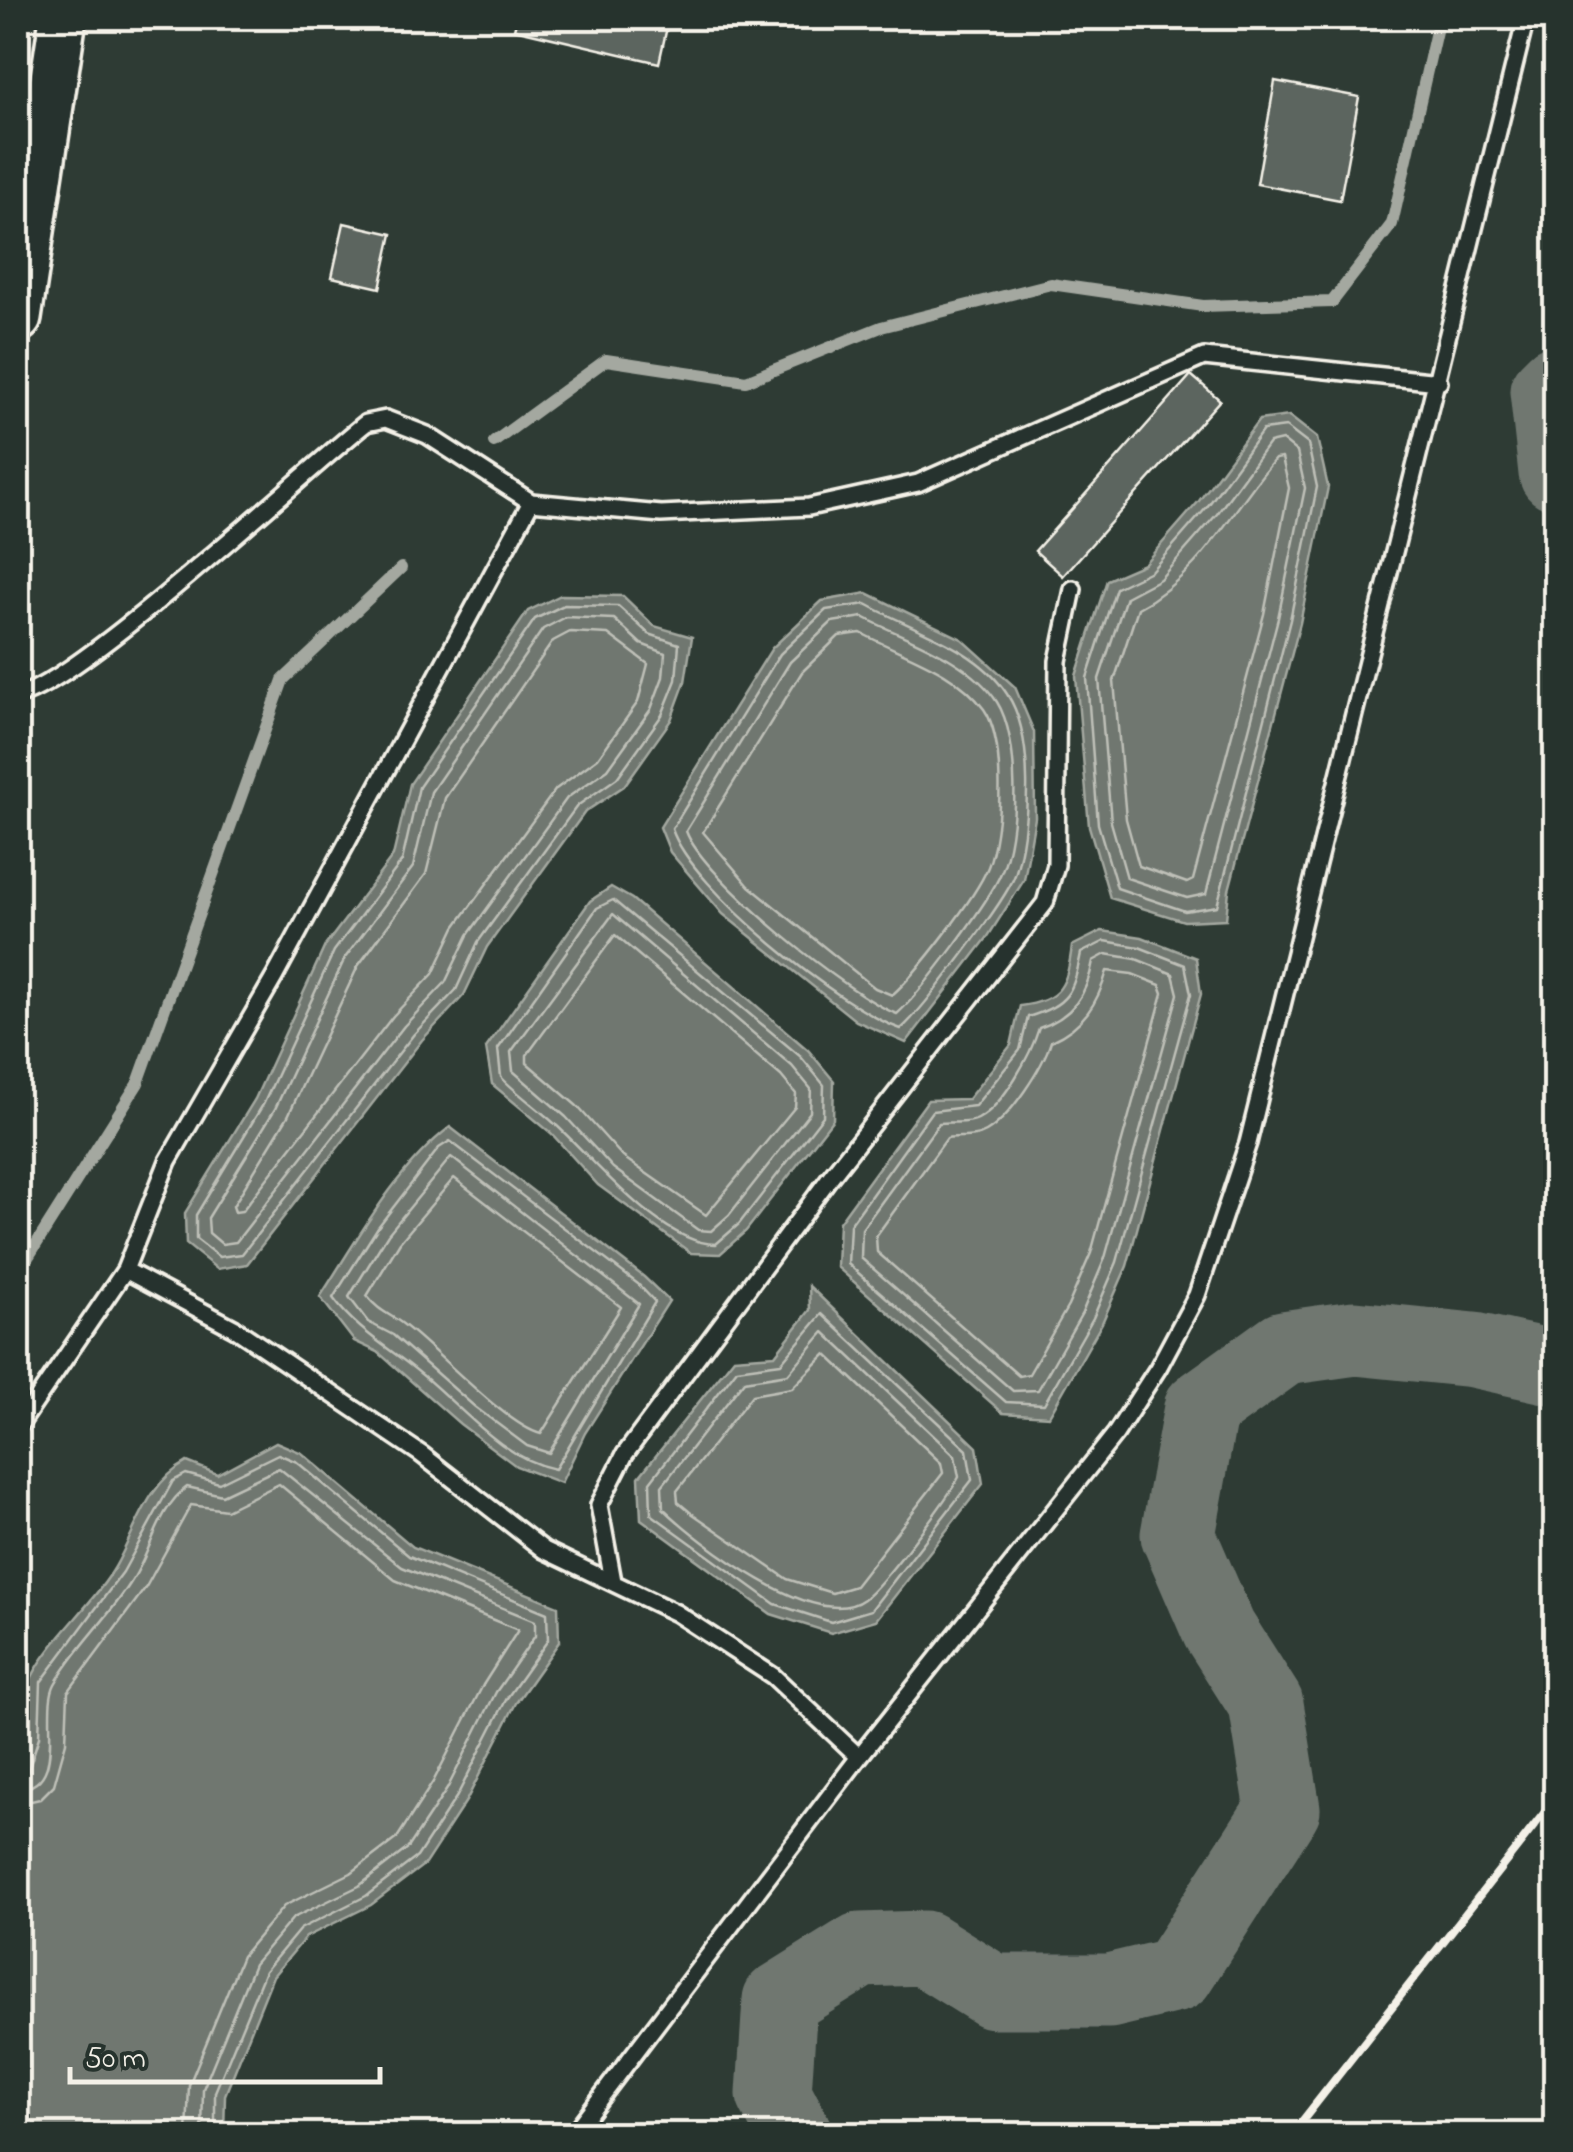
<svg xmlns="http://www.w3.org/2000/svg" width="1573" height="2152" viewBox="0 0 1573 2152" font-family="'Indie Flower',sans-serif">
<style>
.water{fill:#6f7770;stroke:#a4a8a0;stroke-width:2.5}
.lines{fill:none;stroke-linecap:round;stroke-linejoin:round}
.shore{stroke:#bfc0b8;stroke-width:2.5}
.stream{stroke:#a4a8a0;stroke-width:12}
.river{stroke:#6f7770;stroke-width:75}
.building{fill:#5c655e;stroke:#f4f1e8;stroke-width:2.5}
.lane-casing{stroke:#f4f1e8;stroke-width:22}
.secondary-casing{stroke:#f4f1e8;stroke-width:52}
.lane{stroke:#26332d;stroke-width:15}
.secondary{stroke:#26332d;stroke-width:45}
.rail{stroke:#f4f1e8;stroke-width:8}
</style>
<rect width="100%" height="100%" fill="#2e3b34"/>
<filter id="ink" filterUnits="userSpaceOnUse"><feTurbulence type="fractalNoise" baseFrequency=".01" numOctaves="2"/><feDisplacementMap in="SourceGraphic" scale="20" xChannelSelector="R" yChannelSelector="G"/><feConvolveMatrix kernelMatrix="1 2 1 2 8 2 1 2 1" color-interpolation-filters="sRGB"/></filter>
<g filter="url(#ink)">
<path class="water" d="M1289,416L1317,438L1328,487L1300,623L1229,890L1226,919L1184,921L1110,898L1089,826L1076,676L1107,580L1144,564L1199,501L1259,420Z
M867,593L962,639L1015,687L1034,732L1035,818L1024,880L987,938L906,1043L856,1021L723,914L670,852L660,827L772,648L822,601Z
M561,595L623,596L654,626L692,637L685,682L671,720L624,786L585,812L487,947L464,995L422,1040L247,1264L217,1269L186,1244L185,1213L255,1099L325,946L393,856L410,784L528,611Z
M611,887L632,899L808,1050L834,1081L833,1119L746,1231L720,1254L691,1253L598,1185L551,1133L492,1084L486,1048L590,901Z
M1102,931L1142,937L1196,958L1201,994L1127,1266L1102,1323L1049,1416L1003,1413L837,1267L839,1222L928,1100L968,1099L1011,1045L1020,1006C1062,1001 1067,984 1072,946Z
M450,1127L644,1277L669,1301L585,1433L561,1483L516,1466L460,1424L378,1352L354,1341L320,1297C357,1240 395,1169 450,1127Z
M809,1286L977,1447L983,1484L876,1620L831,1633L771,1614L641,1519L639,1477L734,1358L775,1355L810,1310Z
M276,1442L302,1453L413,1547L558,1606L559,1642L516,1703L466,1801L425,1864L371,1905L306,1937L273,1976L225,2095L224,2134H18V1774C37,1745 19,1705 32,1677C51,1639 93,1605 115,1567C137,1529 146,1484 187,1462L217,1474Z"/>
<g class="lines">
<path class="shore" d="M1286,427L1308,444L1317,487L1290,620L1217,906L1185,911L1117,888L1098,824L1087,678L1116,588L1151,571L1207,507L1263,430Z
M1282,440L1297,452L1305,488L1278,618L1206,894L1187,898L1127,878L1111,822L1099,679L1126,597L1160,579L1217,514L1269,443Z
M1282,458L1289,488L1264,614L1193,880L1187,883L1139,866L1126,819L1114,681L1138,608C1200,576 1231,511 1275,459Z
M866,604C913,630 977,647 1007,694C1035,736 1030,828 1015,875C1006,900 922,1011 901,1029C842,1009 692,889 672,829L780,654L826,610Z
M564,605L618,606L649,634L679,644L676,680L662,715L617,778L577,806L478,942L456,990L414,1034L242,1254L219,1257L196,1239V1215L264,1103L334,951L402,861L419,787L535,619Z
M566,617L614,619L641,644L665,653L663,677L651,709L608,769L567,798L468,935L445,983L404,1026L236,1242L222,1244L209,1233L208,1218L275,1109L345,958L413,867L431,792L543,629Z
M863,617C907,640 969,658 997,702C1020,738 1019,834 1001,873C989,902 920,994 897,1014C851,997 702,877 686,831L790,662L832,622Z
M570,632L608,634L648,664L638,702L598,758L556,789L455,927L433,974L393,1016L242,1211L235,1212L233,1206L288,1116L358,966L426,874L445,798L553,641Z
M861,633C902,655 955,669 984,709C1006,740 1002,832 988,867C976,897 916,974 892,995L875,988L749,886L703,832L802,672L839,636Z
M613,900L801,1057L824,1085L823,1116L739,1224L716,1244C661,1244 594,1159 555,1124C538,1108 517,1094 501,1077L498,1049L597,908Z
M613,914L792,1066L811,1089L810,1112L729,1215L711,1231L698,1230L613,1168L566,1117L513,1071L511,1052Z
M615,935L781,1076L796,1094L795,1107L706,1215L623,1157L577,1106L527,1063V1055Z
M1105,941L1139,947L1185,965L1191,994L1117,1262L1093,1318L1044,1404L1006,1402L848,1264L850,1225L932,1111L975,1106L1020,1050L1028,1017C1069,1004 1073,993 1081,953Z
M1106,954L1136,959L1173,974L1178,994L1105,1258L1082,1313L1038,1390L1013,1391L861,1258L862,1229L939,1123C951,1121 967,1125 978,1119C1004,1105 1031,1054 1039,1028C1072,1017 1087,995 1093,961Z
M1107,971L1132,974L1160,985L1163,993L1091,1253L1068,1306L1029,1374L1019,1376L877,1252L876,1236L947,1138C960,1136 974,1139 986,1132C1010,1118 1043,1067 1051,1041C1083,1027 1098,1003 1107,971Z
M450,1141L638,1284L655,1302L555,1469C501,1458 463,1408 421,1374C390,1348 357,1331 333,1298L378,1227L439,1148Z
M451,1157L639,1304L549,1453L527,1446L475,1407L393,1335L368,1322L349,1297L388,1234Z
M454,1178L621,1307L541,1434C507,1426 437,1350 404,1325C390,1314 378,1311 367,1296L400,1242Z
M822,1314L967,1450L972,1480L871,1610L831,1622L775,1604L651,1514L650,1482L737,1369L781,1363Z
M824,1332L955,1456L959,1477C948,1498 882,1586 864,1599C817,1634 698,1542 663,1508L662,1486L744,1381L788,1374Z
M826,1354L941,1463L943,1473L855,1586L832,1593L787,1579L690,1512L678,1502L677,1491L752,1395L792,1388Z
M18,1776L27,1774L39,1737L41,1682L123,1572L173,1481L186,1474L219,1483L278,1454L297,1462L409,1556L547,1613L548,1640L507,1698L457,1796L417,1857L366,1896L300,1929L265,1971L215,2092V2134
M18,1789C69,1786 40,1712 55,1684C76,1647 111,1616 133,1579C151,1551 159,1507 187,1487L222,1495L279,1468L402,1567L535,1621V1636L496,1692L447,1789L408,1848L359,1886L293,1918L254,1964L203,2089L202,2134
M18,1804L40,1799L54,1785L66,1742L68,1692L146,1587L191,1505L226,1510L279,1484L395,1580L518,1630L483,1685L433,1782L397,1838L351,1873L284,1906L242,1956L189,2085L187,2134"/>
<path class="stream" d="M494,442L606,360L746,381L881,327L1051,284L1203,306L1332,302L1392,224L1439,18
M18,1273L138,1083L283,680L401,568"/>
<path class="river" d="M1556,382L1547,391L1556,473
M795,2134L774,2094L780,2000L860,1950L924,1948L993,1991H1109L1176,1975L1283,1809L1266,1704L1219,1630L1178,1535L1201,1408L1284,1348L1355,1338L1474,1350L1556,1368"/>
</g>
<path class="building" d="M517,18H669L659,63L514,29Z
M1275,81L1359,97L1340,200L1257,184Z
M344,223L392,234L380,288L332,277Z
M1191,375L1220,400L1063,576L1035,551Z"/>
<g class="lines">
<defs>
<path id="lane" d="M18,695C73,688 305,471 366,423L386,419L427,435L531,502L661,514L809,507L918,483L1204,357L1439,382
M125,1270L234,1328L421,1454L544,1550L676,1613L773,1676L859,1757
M18,1427L125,1270L168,1161L275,976L531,502
M613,1581L599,1505L625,1454L828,1180L1045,903L1056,865L1058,661L1073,589
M573,2134L859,1757L1116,1433L1158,1368L1197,1295L1248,1143L1526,18"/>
<path id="secondary" d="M18,318L63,18"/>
</defs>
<use href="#lane" class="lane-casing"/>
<use href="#secondary" class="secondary-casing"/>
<use href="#lane" class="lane"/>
<use href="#secondary" class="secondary"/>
<path class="rail" d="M1292,2134L1556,1798"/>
</g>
</g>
<rect width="1573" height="2152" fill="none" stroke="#26332d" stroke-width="60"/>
<rect x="30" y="30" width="1513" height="2092" fill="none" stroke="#f4f1e8" stroke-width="4" filter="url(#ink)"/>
<path d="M70 2067v15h310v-15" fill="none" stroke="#f4f1e8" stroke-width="5"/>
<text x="85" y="2067" font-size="30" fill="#f4f1e8" stroke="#26332d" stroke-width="8" paint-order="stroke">50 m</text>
</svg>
